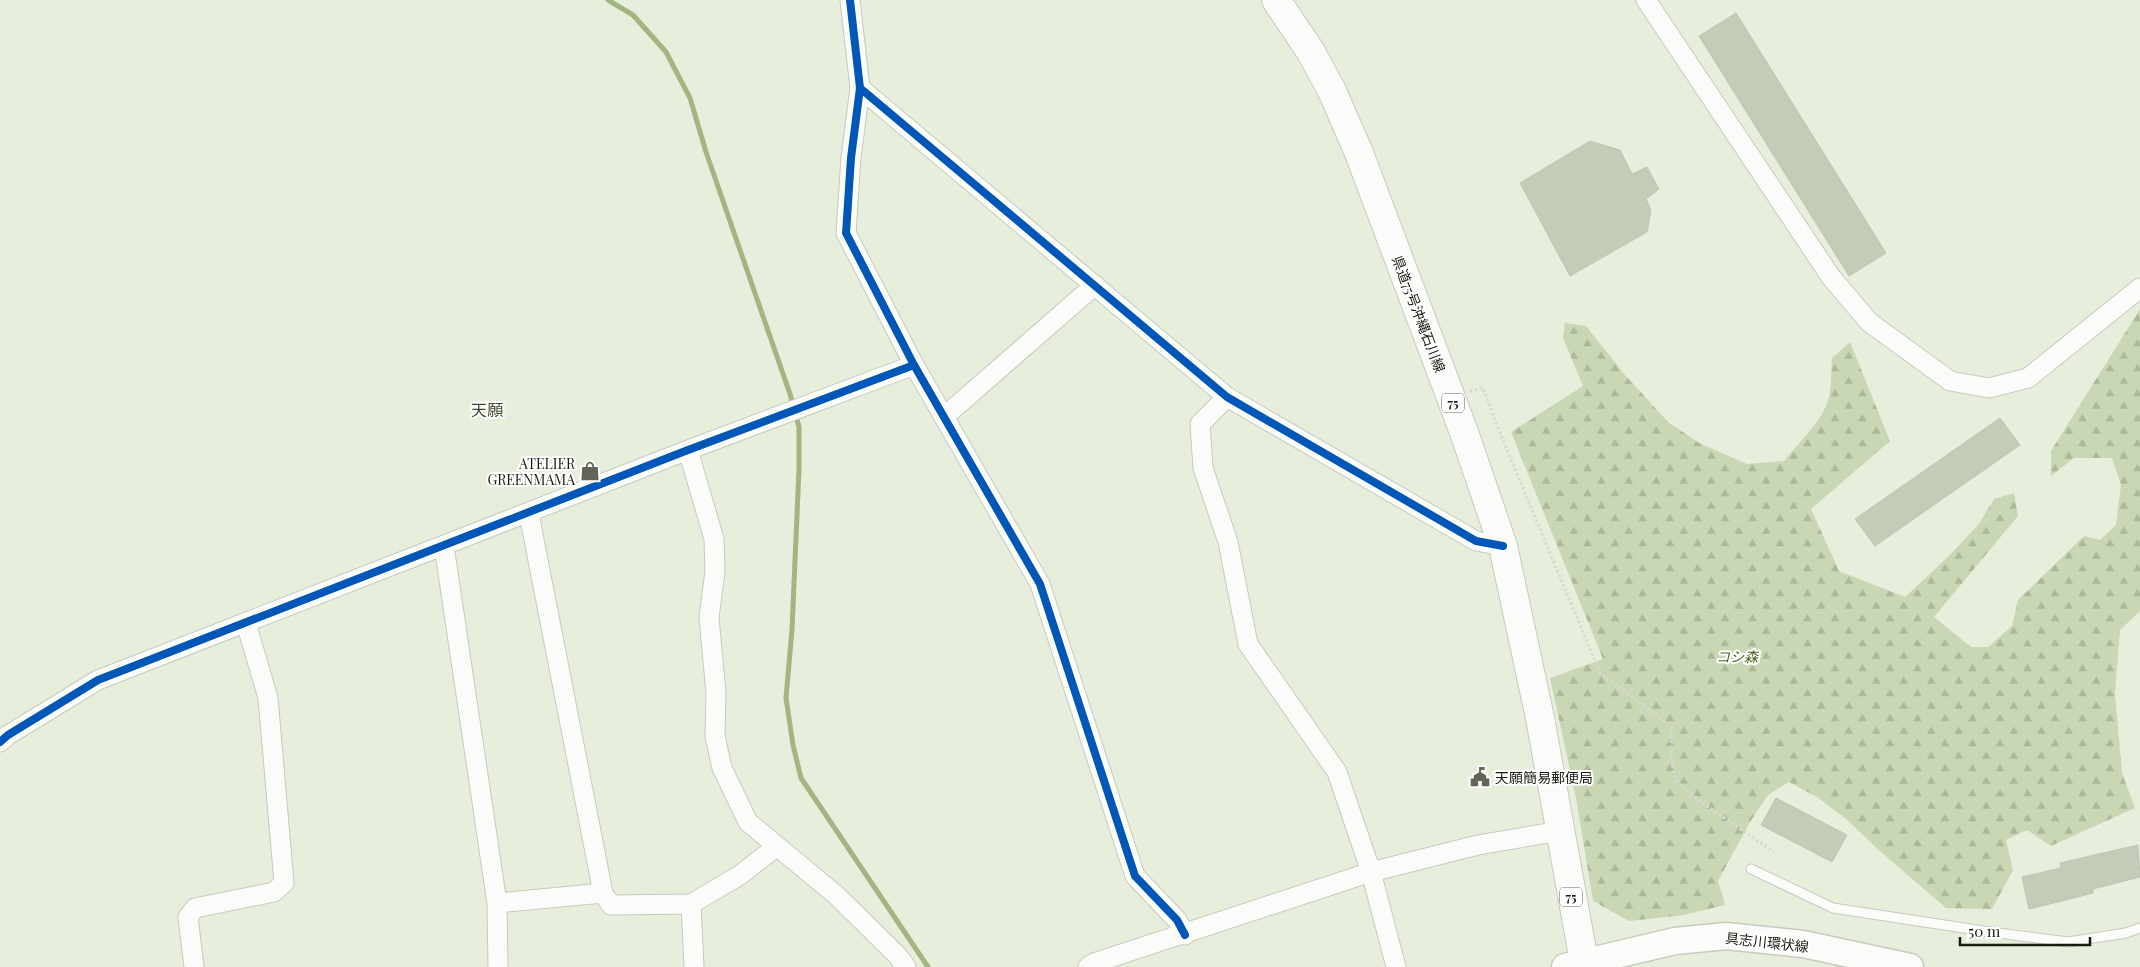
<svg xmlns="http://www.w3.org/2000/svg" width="2140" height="967" viewBox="0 0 2140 967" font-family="'Playfair Display','Noto Sans JP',serif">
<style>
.forest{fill:url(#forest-firs)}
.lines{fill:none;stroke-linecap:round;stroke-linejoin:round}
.stream{stroke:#a3b581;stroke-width:5}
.building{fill:#c4ccb7;stroke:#bfc4b6}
.lane-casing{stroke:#c6cbbd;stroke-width:11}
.street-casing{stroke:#c6cbbd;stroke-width:21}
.secondary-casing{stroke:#c6cbbd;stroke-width:29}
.primary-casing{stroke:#c6cbbd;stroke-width:30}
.path{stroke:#d7dad4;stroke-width:3;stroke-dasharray:2.5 2.5;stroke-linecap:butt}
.lane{stroke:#fbfcfa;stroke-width:9}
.street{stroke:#fbfcfa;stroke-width:19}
.secondary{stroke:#fbfcfa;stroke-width:26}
.primary{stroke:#fbfcfa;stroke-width:28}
.cycleway-casing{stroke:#fff;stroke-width:11}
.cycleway{stroke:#0057b8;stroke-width:8}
.labels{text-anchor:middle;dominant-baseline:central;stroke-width:4;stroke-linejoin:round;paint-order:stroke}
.shield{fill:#fff;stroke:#5d5f58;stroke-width:1}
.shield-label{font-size:12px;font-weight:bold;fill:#171b10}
.street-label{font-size:14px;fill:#171b10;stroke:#fff}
.poi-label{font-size:14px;fill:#171b10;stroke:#fff;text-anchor:end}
.park-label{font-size:14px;font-style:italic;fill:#4c6117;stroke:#fff}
.quarter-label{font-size:16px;fill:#3f492f;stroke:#fff}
</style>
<defs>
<pattern id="forest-firs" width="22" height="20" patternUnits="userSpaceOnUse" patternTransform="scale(1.25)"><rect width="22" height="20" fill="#cad7b4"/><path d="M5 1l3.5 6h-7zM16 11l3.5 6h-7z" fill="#adb89a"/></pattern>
</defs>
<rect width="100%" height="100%" fill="#e7eedc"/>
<path class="forest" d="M2140,309V611L2120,630L2115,694L2122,773L2135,808L2051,846L2027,830L2006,840L2013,870L1992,909L1946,908L1881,852L1845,818L1817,797L1789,782L1768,795L1750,822L1718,881L1725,905L1684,915L1629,921L1593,901L1576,798L1550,678L1603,659L1511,432L1583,386L1563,338L1565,323L1586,326L1625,375L1668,422L1699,443L1747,464L1784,461C1798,444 1821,422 1828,401C1832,388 1831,372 1832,358L1850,342L1890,441L1811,509L1839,571L1905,597L1948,557L1978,525L1994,499L2014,493L2018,516L1934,617L1971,647H1988L2012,626L2018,600L2084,536L2100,540L2116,525L2121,485L2112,458H2074L2051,476V451Z"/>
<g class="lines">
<path class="stream" d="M608,0L633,15L666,52L690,98L706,152L790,394L799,427V469L792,630L786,698L793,745L801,778L928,967"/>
</g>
<path class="building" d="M1736,13L1886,253L1849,276L1699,36Z
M1590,141L1620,150L1632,174L1647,167L1659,189L1646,199L1651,210L1647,232L1570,276L1520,183Z
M2000,418L2020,445L1875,546L1855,519Z
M1776,798L1847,835L1832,862L1761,825Z
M2138,845L2140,877L2093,889V893L2070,899L2029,909L2022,877L2061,868L2060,863Z"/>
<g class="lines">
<defs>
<path id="lane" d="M1751,869L1833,908L1990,932L2068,942L2126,933L2140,928"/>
<path id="street" d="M850,0L860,88L851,158L846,233L914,365L1040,584L1135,876L1177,920L1185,935
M1646,0L1831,277L1869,322L1950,381L1989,388L2028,378L2140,288
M860,88L1227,397L1476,541L1503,546
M1227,397L1200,424L1203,468L1228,542L1248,644L1337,772L1371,872L1396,967
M945,416L1095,285
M688,450L714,539L715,571L709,618L716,693L715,736L722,768L748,822L836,895L897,955L906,967
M529,514L603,893L611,905L691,904
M444,546L497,903L498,967
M0,742L8,735L98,680L688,450L914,365
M497,903L603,893
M194,967L188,917L195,908L274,892L284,883L268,698L246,623
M694,967L691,904L740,875L776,847
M1088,967L1094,963L1371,872L1478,845L1560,831"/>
<path id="secondary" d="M1565,967L1675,941L1726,936L1803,944L1910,967"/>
<path id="primary" d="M1276,0L1311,52L1332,91L1359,153L1465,435L1503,546L1540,718L1585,967"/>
</defs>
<use href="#lane" class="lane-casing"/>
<use href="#street" class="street-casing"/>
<use href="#secondary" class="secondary-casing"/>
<use href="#primary" class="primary-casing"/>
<path class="path" d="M1470,391L1483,388L1502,438L1600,673L1672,727C1671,743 1670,767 1677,781C1682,791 1759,841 1774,852"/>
<use href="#lane" class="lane"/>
<use href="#street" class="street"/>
<use href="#secondary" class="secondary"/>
<use href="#primary" class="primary"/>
<defs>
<path id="cycleway" d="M850,0L860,88L851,158L846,233L914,365L1040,584L1135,876L1177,920L1185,935
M860,88L1227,397L1476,541L1503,546
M0,742L8,735L98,680L688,450L914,365"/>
</defs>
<use href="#cycleway" class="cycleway-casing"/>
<use href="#cycleway" class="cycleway"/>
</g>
<defs>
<symbol id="shop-bare" viewBox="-9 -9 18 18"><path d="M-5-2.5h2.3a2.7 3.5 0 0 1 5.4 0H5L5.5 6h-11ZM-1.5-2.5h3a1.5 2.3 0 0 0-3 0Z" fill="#606557" stroke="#fff" stroke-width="2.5" paint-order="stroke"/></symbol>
<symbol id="civic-bare" viewBox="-9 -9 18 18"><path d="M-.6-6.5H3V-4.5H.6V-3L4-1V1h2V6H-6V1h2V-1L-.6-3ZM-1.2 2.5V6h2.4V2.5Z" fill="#606557" stroke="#fff" stroke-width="2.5" paint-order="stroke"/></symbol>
</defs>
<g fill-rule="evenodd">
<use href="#shop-bare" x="576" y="457" width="28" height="28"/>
<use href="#civic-bare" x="1466" y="763" width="28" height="28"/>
</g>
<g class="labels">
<g class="shield">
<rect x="1442" y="393.5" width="22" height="19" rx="4"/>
<rect x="1560" y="887.5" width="22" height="19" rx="4"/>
</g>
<g class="shield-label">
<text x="1453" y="403">75</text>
<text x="1571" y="897">75</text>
</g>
<g class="street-label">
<text transform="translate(1419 314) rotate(69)">県道75号沖縄石川線</text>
<text transform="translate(1767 942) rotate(6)">具志川環状線</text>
</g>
<g class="poi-label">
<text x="575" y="463">ATELIER<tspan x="575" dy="16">GREENMAMA</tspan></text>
<text x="1495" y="777" text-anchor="start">天願簡易郵便局</text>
</g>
<g class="park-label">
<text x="1737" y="656">コシ森</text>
</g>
<g class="quarter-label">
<text x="487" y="409">天願</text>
</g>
</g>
<path d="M1960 937v8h130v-8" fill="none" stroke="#171b10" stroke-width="2.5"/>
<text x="1968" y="937" font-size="15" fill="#171b10" stroke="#ffffff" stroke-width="4" paint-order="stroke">50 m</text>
</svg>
